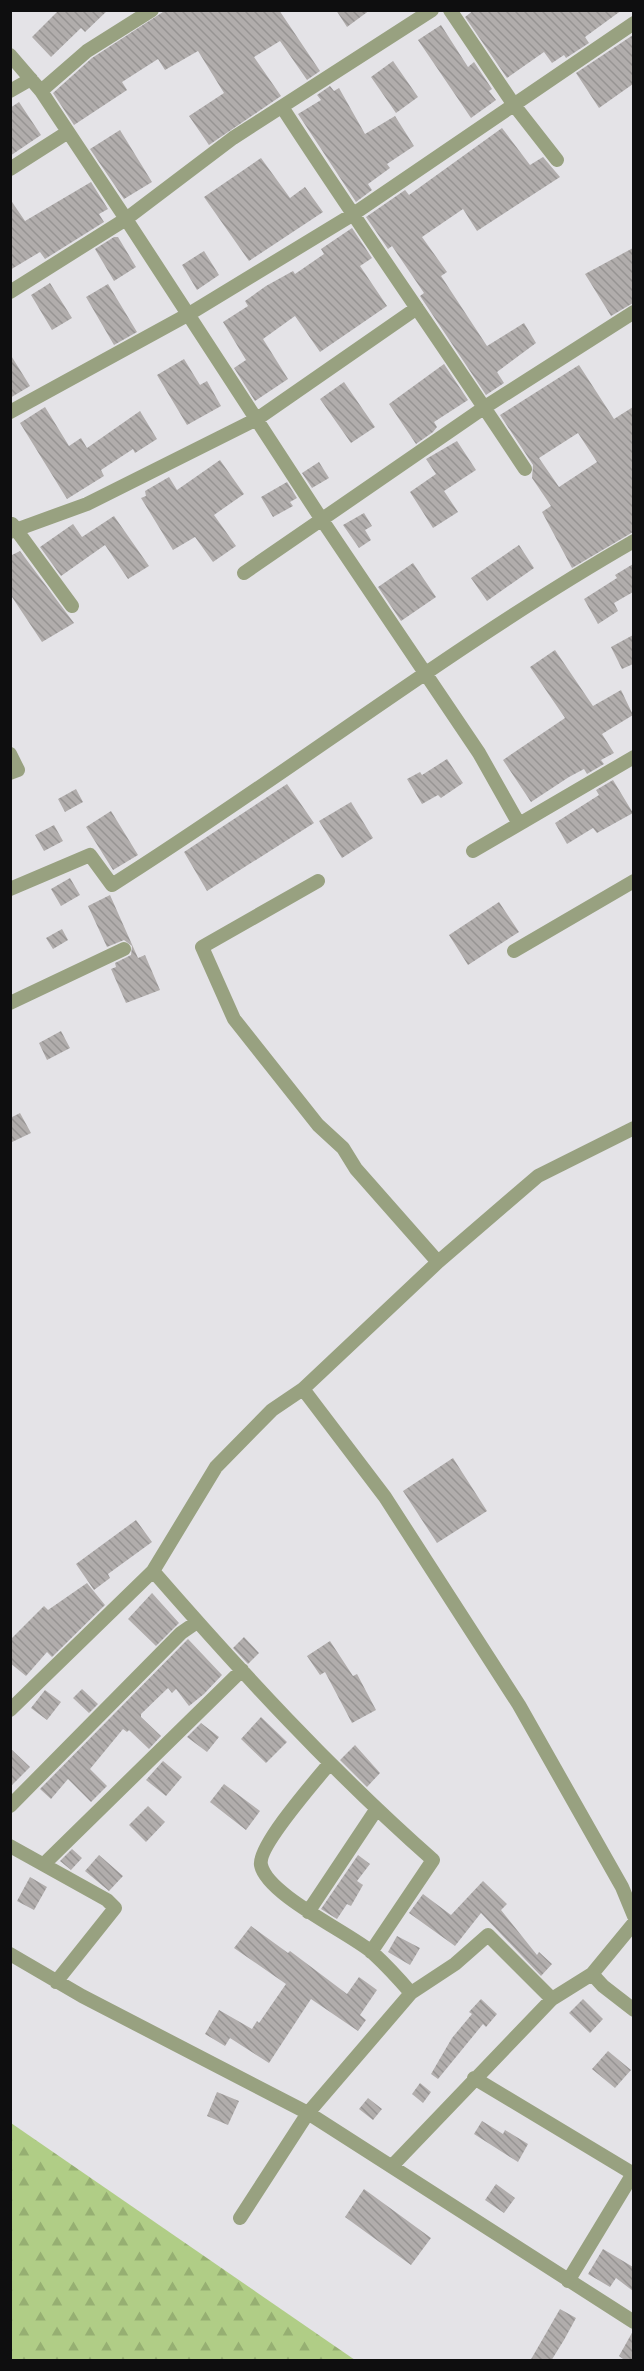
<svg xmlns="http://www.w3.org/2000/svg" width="644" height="2371" viewBox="0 0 644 2371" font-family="'Varela Round',sans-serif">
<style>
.forest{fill:url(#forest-firs)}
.building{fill:url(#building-back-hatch);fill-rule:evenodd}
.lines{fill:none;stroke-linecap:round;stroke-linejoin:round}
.street{stroke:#98a180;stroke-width:14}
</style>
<defs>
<pattern id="forest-firs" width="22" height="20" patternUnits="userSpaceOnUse" patternTransform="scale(1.5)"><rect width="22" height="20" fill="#b0cd86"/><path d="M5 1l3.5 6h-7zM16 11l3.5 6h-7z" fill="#96af72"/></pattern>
<pattern id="building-back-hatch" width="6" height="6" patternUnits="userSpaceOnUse" patternTransform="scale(1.5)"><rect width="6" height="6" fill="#b1adac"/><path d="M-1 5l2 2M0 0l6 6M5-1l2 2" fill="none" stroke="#979493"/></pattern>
</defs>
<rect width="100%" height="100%" fill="#e4e3e7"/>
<path class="forest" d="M10,2123H11L355,2360H11Z"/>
<path class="building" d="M59,10H108L85,32L81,28L51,57L32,37Z
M166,10H279L320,71L307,80L280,41L254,57L281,96L209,145L189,116L224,93L198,51L165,70L158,59L122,82L127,90L74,125L53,93L92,58Z
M336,10H370L347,27Z
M474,10H622L585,37L589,43L566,58L564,55L552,63L544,52L507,78L465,17Z
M441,25L468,67L474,62L492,89L489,91L496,100L471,118L418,40Z
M633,35V84L599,108L576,73Z
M393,61L418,97L396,113L371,77Z
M330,86L334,91L339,88L365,134L395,116L414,146L387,164L390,168L368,184L372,190L356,202L298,114L321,100L317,95Z
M19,102L41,135L10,156V108Z
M502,128L530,165L543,157L560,177L477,231L463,209L422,237L447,272L441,276L487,346L524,323L536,343L497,372L504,383L486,395L420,296L424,293L392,246L388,249L366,217L405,190L409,195Z
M120,130L152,182L124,199L90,149Z
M261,158L290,198L305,187L323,212L249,261L204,197Z
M91,182L108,209L99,214L104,222L45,259L40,252L10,270V199L25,221Z
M352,228L372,258L360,266L387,306L320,352L295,316L263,339L288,379L255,401L234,368L246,360L223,322L248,306L245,301L266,286L293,271L295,274L324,254L321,249Z
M114,237H118L136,267L114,281L95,249Z
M633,248V303L611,316L585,274Z
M204,251L219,275L197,290L182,265Z
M50,283L72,318L52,330L31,295Z
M108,284L137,332L114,345L86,297Z
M10,354L30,386L10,398Z
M184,359L200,385L207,381L221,406L187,425L157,375Z
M444,364L468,400L434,422L437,427L433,432L416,444L389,404Z
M579,365L614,419L633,407V532L572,568L542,512L551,506L532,478L533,465L500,415ZM578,433L597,462L559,487L539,458Z
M344,382L375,427L351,443L320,399Z
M45,407L69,446L81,438L87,448L140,411L157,439L135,453L133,449L101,470L104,476L67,499L20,423Z
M457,441L476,470L444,491L458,512L433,528L410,492L436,474L426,459Z
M220,460L244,494L214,515L236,546L213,562L195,537L173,550L141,498L146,496L145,491L169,477L177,490Z
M319,462L329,478L312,488L302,473Z
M287,482L297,498L290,502L293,506L273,517L261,497Z
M364,513L372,526L365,530L371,540L359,548L343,525Z
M114,516L149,566L128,579L105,545L61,576L40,547L73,524L82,537Z
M519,545L534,568L487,601L471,578Z
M20,551L74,623L42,642L10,594V556Z
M413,563L436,597L401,621L378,587Z
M633,564V592L614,603L618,611L598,624L584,599L617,578L615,575Z
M633,635V664L622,669L611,647Z
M555,650L593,706L621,690L633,715L602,734L614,753L601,760L604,764L587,774L584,769L569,777L531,802L503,760L565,718L530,667Z
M447,759L463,783L441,798L438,795L422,804L407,779L420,772L422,775Z
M613,780L633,813L597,833L593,828L567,844L555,823L599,795L596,790Z
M287,784L314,823L207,891L184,852Z
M76,789L83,802L65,812L58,799Z
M351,802L373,838L342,858L319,821Z
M111,811L138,855L113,870L86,827Z
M54,825L63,841L44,851L35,835Z
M70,878L80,895L61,906L51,889Z
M110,895L138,958L145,955L160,990L126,1003L111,969L116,967L115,963L131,955L132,946L124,940L107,947L88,906Z
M499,902L519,932L468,965L449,935Z
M62,929L68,940L53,949L46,938Z
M61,1031L70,1048L47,1060L39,1043Z
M20,1113L31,1133L10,1143V1118Z
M453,1458L487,1511L437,1543L403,1491Z
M136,1520L152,1542L108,1574L110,1578L94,1590L76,1564Z
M87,1583L105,1605L52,1657L47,1652L26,1676L10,1663V1640L44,1606L48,1610Z
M152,1593L179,1623L156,1646L128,1619Z
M244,1637L259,1653L248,1664L233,1648Z
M188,1639L222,1675L204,1694L189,1706L176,1689L172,1693L168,1688L141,1714V1717L161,1736L149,1749L129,1730L127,1732L123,1729L90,1769L107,1786L91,1802L68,1779L51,1799L40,1789Z
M330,1641L353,1676L357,1674L376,1710L352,1723L325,1672L320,1675L307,1656Z
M82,1689L98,1704L89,1713L73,1698Z
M45,1690L61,1702L47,1720L31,1708Z
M261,1717L287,1742L266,1763L241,1739Z
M201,1723L219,1737L207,1752L187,1737Z
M355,1745L380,1773L367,1787L340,1760Z
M10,1748L30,1767L10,1787Z
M163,1761L182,1777L166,1796L146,1780Z
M224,1784L260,1811L246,1830L210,1802Z
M148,1806L165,1822L146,1842L129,1825Z
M72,1849L82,1858L71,1870L60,1861Z
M99,1855L123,1876L109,1891L85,1871Z
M358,1855L370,1864L357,1881L363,1885L351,1906L347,1904L337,1919L321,1909Z
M30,1877L47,1887L34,1910L17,1901Z
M483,1881L507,1904L501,1910L537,1955L539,1952L552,1964L541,1976L481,1913L455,1946L409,1913L423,1894L451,1915Z
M251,1926L288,1953L290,1951L347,1994L359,1977L377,1990L360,2015L366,2020L358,2031L311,1999L269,2063L230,2038L225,2046L205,2034L219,2010L252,2029L257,2021L259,2023L286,1984L234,1948Z
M397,1936L420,1948L410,1965L388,1952Z
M481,1999L497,2014L486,2027L483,2024L438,2079L431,2074L452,2038L472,2014L469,2012Z
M583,1999L603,2019L590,2033L569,2013Z
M608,2051L631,2070L615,2088L592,2069Z
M420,2083L431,2092L423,2103L412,2094Z
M217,2092L239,2101L228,2125L207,2116Z
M368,2098L382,2109L373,2120L359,2109Z
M482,2121L503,2134L505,2130L528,2144L518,2162L474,2134Z
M496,2184L515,2198L504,2213L485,2200Z
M364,2189L431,2238L411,2265L345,2217Z
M603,2249L633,2267V2291L616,2278L610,2287L588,2274Z
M560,2309L576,2318L564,2340L551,2361H530Z
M633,2331V2361H626L619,2356Z"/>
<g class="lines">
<path class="street" d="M450,10L514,105L557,160
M10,55L41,91L126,219L322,520L479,753L519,824
M10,91L31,79
M41,91L87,51L152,10
M282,107C361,229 445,347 525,469
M10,169L68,132
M10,292L126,219L233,138L432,10
M10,412L189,314L352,215L634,23
M12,524L72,606
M10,532L87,504L257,419L417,308
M244,573L485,407L634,312
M10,754L18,770L10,773
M473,851L634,757
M10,889L90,855L112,885C288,774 453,645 634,541
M514,951L634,881
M10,1003L124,949
M438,1262L538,1176L634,1128
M303,1389L385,1497L519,1705L622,1887L634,1916
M153,1571C241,1672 332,1771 433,1860L371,1952
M10,1710L153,1571L216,1467L272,1410L303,1389L438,1262L356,1169L343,1148L318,1125L234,1019L202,947L318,881
M330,1763C316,1780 257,1847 261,1865C267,1895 350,1933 373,1953C386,1965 399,1979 411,1993
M10,1806L181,1633L197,1622
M10,1846L107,1900L115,1908L56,1982
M44,1864L242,1670
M308,1912L376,1810
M10,1954L82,1996L308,2113L634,2322
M592,1974L603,1986L634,2010
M474,2078L632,2173
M392,2166L552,1999L592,1974L634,1923
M240,2218L308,2113L411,1993L455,1964L488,1935L552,1999
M568,2281L634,2172"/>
</g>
<rect width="644" height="2371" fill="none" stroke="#0e0e0f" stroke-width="24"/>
</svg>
